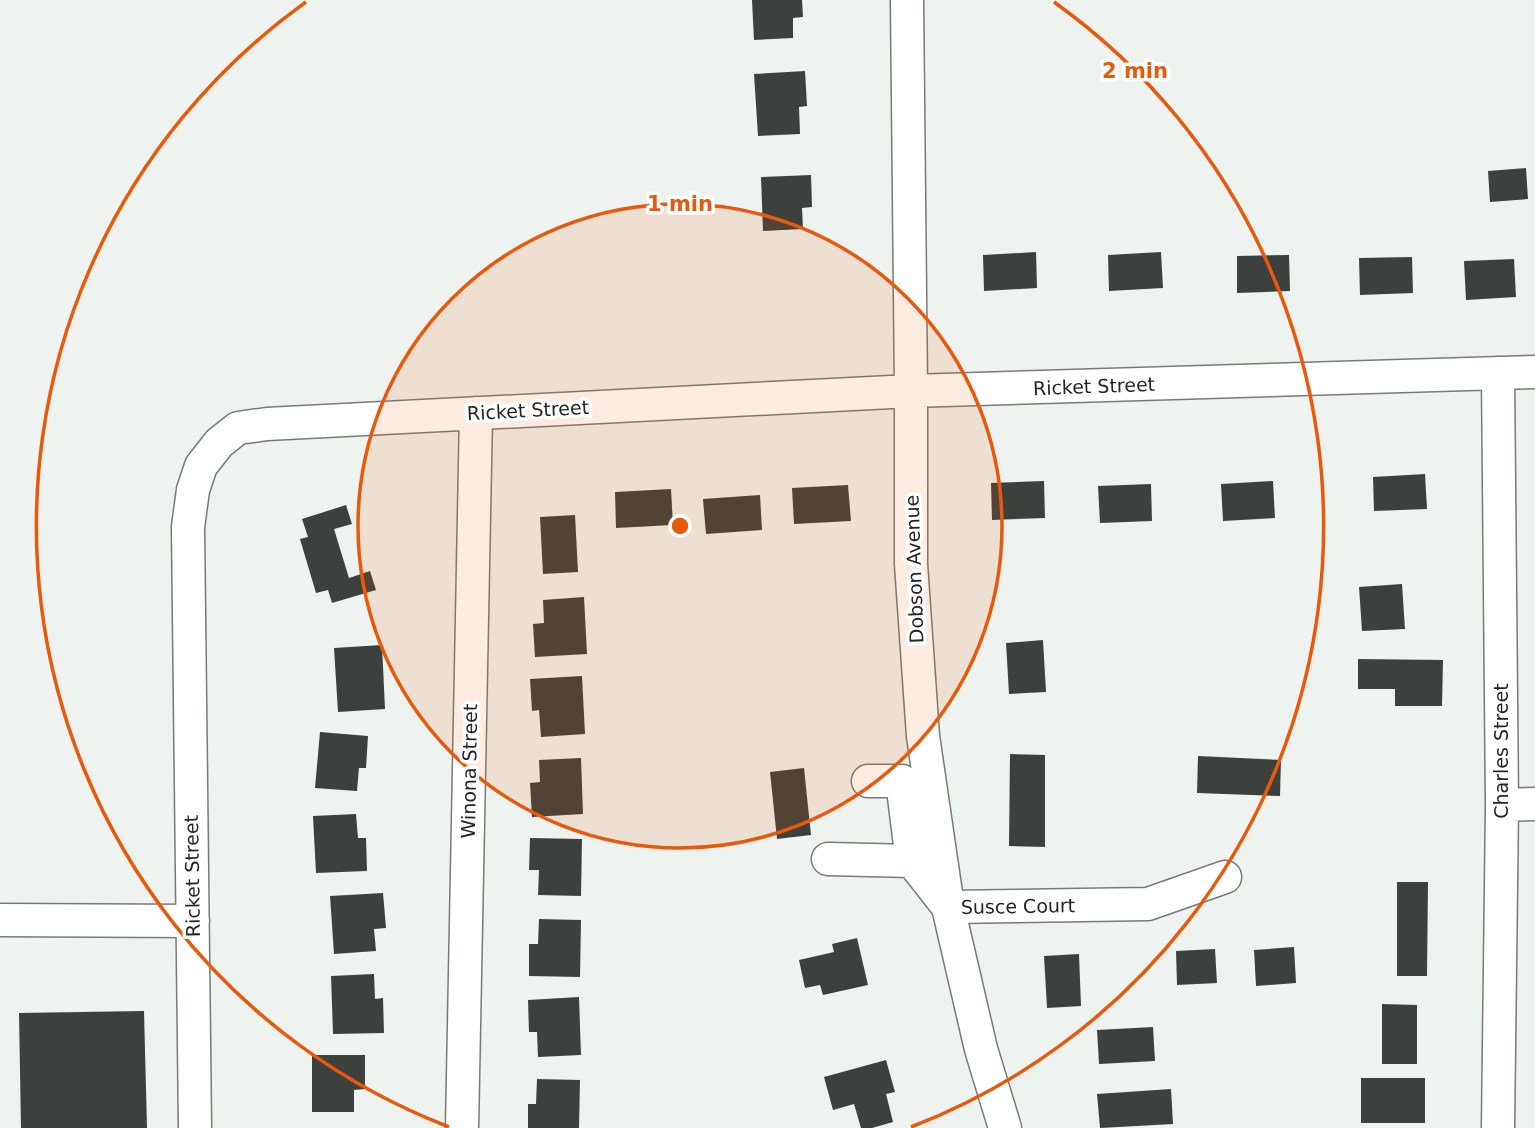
<svg xmlns="http://www.w3.org/2000/svg" width="1535" height="1128" viewBox="0 0 1535 1128" font-family="'DejaVu Sans',sans-serif">
<style>
.building{fill:#3d413d}
.lines{fill:none;stroke-linecap:round;stroke-linejoin:round}
.minor-casing{stroke:#777b77;stroke-width:35}
.minor{stroke:#fff;stroke-width:32}
.ring{fill:none;stroke:#e8590c;stroke-width:3.5}
.labels{text-anchor:middle;dominant-baseline:central;stroke-width:7;stroke-linejoin:round;paint-order:stroke}
.street-label{font-size:19px;fill:#232523;stroke:#fff}
.centre{fill:#e8590c;stroke:#fff;stroke-width:3.5}
.ring-label{font-size:21px;text-anchor:middle;font-weight:bold;fill:#e8590c;stroke:#fff;stroke-width:7;stroke-linejoin:round;paint-order:stroke}
</style>
<rect width="100%" height="100%" fill="#eef3ef"/>
<path class="building" d="M752,0H802L803,17L793,18V38L754,40Z
M805,71L807,106L799,107L800,134L758,136L754,74Z
M1526,168L1528,199L1490,202L1488,171Z
M811,175L812,207L802,208L803,229L763,231L761,177Z
M1036,252L1037,288L984,291L983,255Z
M1161,252L1163,288L1109,291L1108,255Z
M1289,255L1290,291L1237,293V256Z
M1412,257L1413,293L1360,295L1359,258Z
M1514,259L1516,297L1466,300L1464,261Z
M1425,474L1427,509L1374,511L1373,477Z
M1044,481L1045,518L992,520L991,483Z
M1273,481L1275,518L1223,521L1221,484Z
M1151,484L1152,521L1100,523L1098,486Z
M848,485L851,521L794,524L792,488Z
M671,489L673,525L616,528L615,492Z
M760,495L762,530L706,534L703,499Z
M346,505L352,524L334,529L349,578L370,571L376,590L332,603L328,590L316,593L300,539L308,537L302,519Z
M575,515L578,572L543,574L540,517Z
M1402,584L1405,629L1362,631L1359,587Z
M584,597L587,654L535,657L533,624L544,623L543,600Z
M1043,640L1046,692L1009,694L1006,643Z
M382,645L385,709L338,712L334,648Z
M1358,659L1443,660L1442,706H1395V689H1358Z
M582,676L585,734L541,737L539,710L532,711L530,679Z
M320,732L368,736L366,768H359L357,791L315,788Z
M1010,754L1045,755V847L1009,846Z
M1198,756L1281,760L1280,796L1197,793Z
M581,758L583,814L532,817L530,783L540,782L539,760Z
M804,768L811,835L777,839L770,772Z
M356,814L358,838H366L367,871L316,873L313,816Z
M530,838L582,839L581,896L538,895L539,870H529Z
M1397,882H1428L1427,976H1397Z
M383,893L386,928L374,929L376,951L334,954L330,896Z
M539,919L581,920L580,977L529,976V944H538Z
M857,938L868,985L823,995L820,985L805,988L799,960L834,952L832,944Z
M1294,947L1296,983L1256,986L1254,950Z
M1215,949L1217,983L1177,985L1176,951Z
M1079,954L1081,1006L1047,1008L1044,956Z
M374,974L375,999L383,998L384,1033L333,1034L331,976Z
M579,997L581,1055L538,1057L537,1032H529L528,1000Z
M1382,1004L1417,1005V1064H1382Z
M144,1011L147,1128H21L19,1013Z
M1153,1027L1155,1061L1099,1064L1097,1030Z
M312,1055H365V1089L354,1090V1112H312Z
M886,1060L895,1092L886,1094L893,1122L872,1128H861L854,1104L833,1110L824,1077Z
M1361,1078H1425V1123H1361Z
M537,1079L580,1080L579,1128H528V1104H536Z
M1171,1089L1173,1124L1100,1128L1097,1094Z"/>
<g class="lines">
<defs>
<path id="minor" d="M907,0L911,391V564L923,736L948,907L981,1049L1005,1128
M868,781H902L912,861
M1502,805L1535,804
M828,859L912,861L948,907L1148,904L1225,877
M0,920L193,921
M195,1128L188,527L193,490L201,466L219,443L238,428L267,424L911,391L1535,372
M462,1128L476,413
M1498,1128L1502,805L1498,373"/>
</defs>
<use href="#minor" class="minor-casing"/>
<use href="#minor" class="minor"/>
</g>
<circle cx="680" cy="526" r="322" fill="#e8590c" fill-opacity=".12"/>
<g class="ring">
<circle cx="680" cy="526" r="322"/>
<path d="M449 1127A644 644 0 0 1 306 2M1054 2A644 644 0 0 1 911 1127"/>
</g>
<g class="labels">
<g class="street-label">
<text transform="translate(1094 386) rotate(-2)">Ricket Street</text>
<text transform="translate(528 410) rotate(-3)">Ricket Street</text>
<text transform="translate(914 569) rotate(-92)">Dobson Avenue</text>
<text transform="translate(1501 751) rotate(-90)">Charles Street</text>
<text transform="translate(469 771) rotate(-89)">Winona Street</text>
<text transform="translate(192 876) rotate(-91)">Ricket Street</text>
<text transform="translate(1018 906) rotate(-1)">Susce Court</text>
</g>
</g>
<circle cx="680" cy="526" r="10" class="centre"/>
<g class="ring-label">
<text x="1135" y="78">2 min</text>
<text x="680" y="211">1 min</text>
</g>
</svg>
